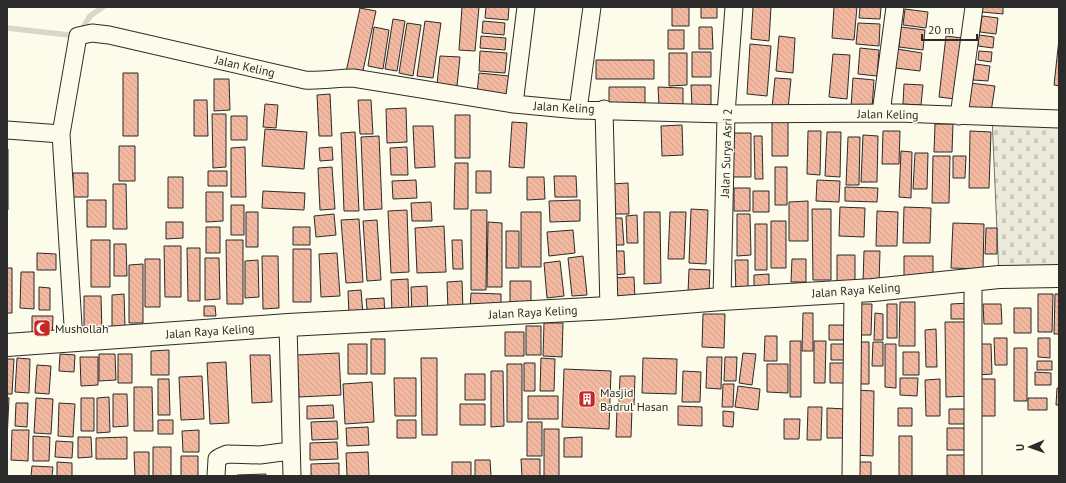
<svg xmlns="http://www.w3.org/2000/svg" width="1066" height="483" viewBox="0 0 1066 483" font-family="'PT Sans',sans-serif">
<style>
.cemetery{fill:url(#cemetery-stones);stroke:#74746e}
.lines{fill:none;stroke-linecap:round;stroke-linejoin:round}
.stream{stroke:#d8d7c9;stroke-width:5.5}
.building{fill:url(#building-back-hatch);stroke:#2b2b2b}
.street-casing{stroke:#2b2b2b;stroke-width:19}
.secondary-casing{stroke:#2b2b2b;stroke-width:24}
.street{stroke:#fdfbea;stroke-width:17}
.secondary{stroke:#fdfbea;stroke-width:22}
.labels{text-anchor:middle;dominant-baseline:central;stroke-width:3;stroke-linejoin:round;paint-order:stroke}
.street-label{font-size:12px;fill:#2b2b2b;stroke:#fdfbea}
.poi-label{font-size:12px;fill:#2b2b2b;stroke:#fdfbea;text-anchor:start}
</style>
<defs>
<pattern id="cemetery-stones" width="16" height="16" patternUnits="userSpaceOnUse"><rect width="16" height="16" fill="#ecebdb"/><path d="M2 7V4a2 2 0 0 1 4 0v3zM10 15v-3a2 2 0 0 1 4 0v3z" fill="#cbcabc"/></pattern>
<pattern id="building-back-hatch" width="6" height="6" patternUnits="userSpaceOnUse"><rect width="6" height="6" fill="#f2b8a0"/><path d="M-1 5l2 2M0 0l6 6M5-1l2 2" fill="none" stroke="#d09e8a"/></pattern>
</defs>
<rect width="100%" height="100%" fill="#fdfbea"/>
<path class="cemetery" d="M992,117L1059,119V279L999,277Z"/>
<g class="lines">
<path class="stream" d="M7,28L78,36L90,16L103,7"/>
</g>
<path class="building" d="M462,7H479L475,51L459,50Z
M486,7H509L508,20L485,18Z
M672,7H689V26H672Z
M701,7H717V18H701Z
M753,7H771L769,41L751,39Z
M834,7H857L854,40L832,38Z
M860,7H881L880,19L859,18Z
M983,7H1003V14L982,12Z
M360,8L376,11L362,75L346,72Z
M905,9L928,12L926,28L903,25Z
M982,16L998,18L996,34L980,32Z
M393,19L405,21L397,71L385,69Z
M425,21L441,23L433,78L417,76Z
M483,21L505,23L504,35L482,33Z
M407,23L421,25L413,76L399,73Z
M858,23L880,24L879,46L856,44Z
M374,27L389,30L383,69L368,66Z
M699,27H712L713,49H699Z
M901,27L925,30L923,50L899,47Z
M668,30H684V49H668Z
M979,35L994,37L993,48L978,46Z
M481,36L506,38L505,50L480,48Z
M779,36L795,38L793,73L776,71Z
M946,36L962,38L955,99L939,97Z
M1059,39V86L1054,85Z
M750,44L771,46L767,96L747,94Z
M860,48L879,50L877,76L858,74Z
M897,49L922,53L920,71L895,68Z
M480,51L507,53L505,73L479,71Z
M979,51L992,52L991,62L978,60Z
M692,52H711V77H692Z
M669,53H687V85L669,86Z
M833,54L850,55L847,99L829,97Z
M440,56L460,57L457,86L437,84Z
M596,60H654V79H596Z
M975,64L990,66L988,81L973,80Z
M123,73H138V136H123Z
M479,73L509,76L507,96L477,93Z
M775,78L791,79L788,109L772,108Z
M853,78L874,80L872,108L851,107Z
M214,79H229L230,110L214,111Z
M970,83L995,86L991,112L967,109Z
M904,84L923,85L921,105L903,104Z
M691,85H711V107H692Z
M609,87H645V107L609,108Z
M658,87L683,88V106H659Z
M330,94L332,136H319L317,95Z
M194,100H207L208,136H194Z
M358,100H371L373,134H360Z
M265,104L278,105L276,128L263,127Z
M406,108L407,142L387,143L386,109Z
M212,114H226V167L213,168Z
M455,115H470V158H455Z
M231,116H247V140H231Z
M772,121H788V156H772Z
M512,122L527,123L524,168L509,167Z
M935,124H953L952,152H934Z
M682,125L683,155L662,156L661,126Z
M413,126H433L435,167L415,168Z
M265,129L307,132L304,169L262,166Z
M808,131H821L820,175L807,174Z
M883,131H900L899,164H882Z
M970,131L991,132L989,188H969Z
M355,132L359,211H344L341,133Z
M827,132H841L840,177L825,176Z
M733,133H751V177H733Z
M863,135L878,136L877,182H861Z
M379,136L382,209L364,210L361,137Z
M754,136H762L763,179H755Z
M848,137H860L859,185H846Z
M119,146H135V181H119Z
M245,147L246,197H231V148Z
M332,147L333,160L320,161L319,148Z
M407,147L408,175H391L390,148Z
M7,149H8V210H7Z
M901,151L912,152L911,198L899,197Z
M915,153H928L927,189H913Z
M933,156H950L949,203H932Z
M953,156H966L965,178H953Z
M455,163H468V209H454Z
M332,167L335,209L320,210L318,168Z
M775,167H787V205H775Z
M208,171H227V186H208Z
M476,171H491V193H476Z
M73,173H88V197H73Z
M554,176H576L577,197H555Z
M168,177H183V208H168Z
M527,177H544L545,199L527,200Z
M416,180L417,198L393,199L392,181Z
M817,180L840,181L839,202L816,201Z
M628,183L629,214H612L611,184Z
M113,184H126L127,229H113Z
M845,187L878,188L877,202L845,201Z
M734,188H750V211H734Z
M263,191L305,193L304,210L262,208Z
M753,191H769V212H753Z
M206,192H223V221L206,222Z
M87,200H106V227H87Z
M580,200V221L550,222L549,201Z
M808,201V241H789V202Z
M431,202L432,221H412L411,203Z
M231,205H244V235H231Z
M840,207L865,208L864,237L839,236Z
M904,207L931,208L930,243H903Z
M691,209L708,210L706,264L689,263Z
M812,209H831V280H813Z
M407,210L409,272L391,273L388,211Z
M471,210H487L486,290H471Z
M877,211L898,212L897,246H876Z
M246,212H258V247H246Z
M521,212H541V267H521Z
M644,212H660L661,283L644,284Z
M670,212H686L684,259H668Z
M334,214L336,235L316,237L314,216Z
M737,214H750L751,255L737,256Z
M637,215L638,243H627L626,216Z
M612,218H622L624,245H612Z
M359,219L363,282L346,283L341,220Z
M377,220L381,280L367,281L363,221Z
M771,221H786V268H771Z
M166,222H183V238L166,239Z
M488,222L502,223V287H487Z
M953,223L984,224L983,269L951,268Z
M755,224H767V270H755Z
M444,226L446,272L417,273L415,228Z
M206,227H220V253H206Z
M293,227H310V245H293Z
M986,228H997V254H985Z
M573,230L575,253L549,256L547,232Z
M506,231H519V268H506Z
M91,240H110V287H91Z
M226,240H243V304H227Z
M452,240H462L463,269H453Z
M114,244H126L127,276H114Z
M164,246H181V297H165Z
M187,248H200V301H188Z
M293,249H311V302H293Z
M611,251H624L625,274L612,275Z
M864,251H880L879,283L863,282Z
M37,253L56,254V270H37Z
M337,253L340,296L321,297L319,254Z
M837,255H855V285H837Z
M262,256H278L279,308L263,309Z
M583,256L587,295L572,296L568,258Z
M904,256H933V279L904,278Z
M205,258H219L220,299L205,300Z
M145,259H160V307H145Z
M792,259H806V282H791Z
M258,260L259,297L245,298V261Z
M735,260H748V294H736Z
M560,261L564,296L547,298L544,263Z
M143,264V323H129V265Z
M7,268H12V313H7Z
M689,269L710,270L709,293H688Z
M21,272H34V309L20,308Z
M769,274V292H754V275Z
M634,277L635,298L613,299L612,278Z
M408,279L409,315L392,316L391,280Z
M462,281L463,310H448L447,282Z
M510,281H531V306H510Z
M427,286L428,314L412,315L411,287Z
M39,287L50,288V310H39Z
M361,290L363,314L349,315L348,291Z
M471,293L501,294V310H470Z
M124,294L125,327H112V295Z
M1038,294H1053L1052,332H1038Z
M1055,294H1059V334H1054Z
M84,296H101L102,333H84Z
M384,298L385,317L368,318L366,299Z
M900,302H915V346H899Z
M970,303V319H951V304Z
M857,304H872L871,335H856Z
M887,304H897V338H887Z
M983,304H1001L1002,324H984Z
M204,306H215L216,316H204Z
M1014,308H1031V333H1014Z
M803,313H813V351H802Z
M875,313L883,314V340H874Z
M703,314H725L724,348L702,347Z
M32,316H53L52,340H32Z
M945,322H969L970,396L946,397Z
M544,323H563L562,357L543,356Z
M829,325H851V340H829Z
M526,326H541V355H526Z
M936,329L937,367H926L925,330Z
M505,332H524V356H505Z
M765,336H777V361H764Z
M994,338H1007V365H995Z
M1038,338H1050V358L1038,357Z
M371,339H385V374H371Z
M790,341H801V397H790Z
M814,341H826L825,383H814Z
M856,342H869V384H856Z
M873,342H883V366H872Z
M348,344H367V374H348Z
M831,344H849V360H831Z
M885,344H896V388L885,387Z
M977,344H991L992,374L978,375Z
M1014,348H1027V401H1014Z
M169,350V375H151V351Z
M903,352H919V375H903Z
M339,353L341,395L299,397L297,355Z
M743,353L756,354L752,385L739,383Z
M60,354L75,355L74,372L59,371Z
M99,354H115L116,380L99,381Z
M118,354H132V383H118Z
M250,355H270L272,402L252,403Z
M80,357H98V385L81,386Z
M707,357H722L721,389L706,388Z
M725,357H737L736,381H724Z
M17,358L30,359L29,393L15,392Z
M421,358H437V435H422Z
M541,358L555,359L554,391H540Z
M643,358L677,359L676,394L642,393Z
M7,359H14L12,394H7Z
M1037,361H1052V370H1037Z
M226,362L229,423L210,424L207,363Z
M524,363H535V391H524Z
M830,363H848V383H830Z
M507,364H522V422H507Z
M767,364H788V393L767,392Z
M37,365L51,366L49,394L35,393Z
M564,369L611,371L609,429L562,427Z
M491,371H503L504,426L491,427Z
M683,371L701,372L700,402H682Z
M1035,372L1051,373V385H1035Z
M465,374H485V400H465Z
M202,376L204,419L181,420L179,377Z
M620,376H635L634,405L619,404Z
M394,378H416V416H395Z
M900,378H918L917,396L900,395Z
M158,379H169L170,415H158Z
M940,379V416H926L925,380Z
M977,379H995V416H978Z
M372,382L374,422L345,424L343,384Z
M723,384H734L733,407H722Z
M738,386L760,389L758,410L735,407Z
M134,387H152L153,431H134Z
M1057,388H1059V405H1056Z
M855,390L874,391L873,456L854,455Z
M113,394H127L128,426L113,427Z
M528,396H558V419H528Z
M7,397L9,398L7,439Z
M109,397L110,432L97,433V398Z
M36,398L53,399L51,434L34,433Z
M81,398H94V431H81Z
M1028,398H1047V410H1028Z
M16,403H28L27,427L15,426Z
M59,403L75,404L73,437L58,436Z
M460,404H485V425H460Z
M333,405L334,418L307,419V406Z
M678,406L702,407V426L678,425Z
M808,407H822L821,440H807Z
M617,408L632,409L631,437H616Z
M827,408L846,409L845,438H827Z
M898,408H912V426H898Z
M949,409H967V424H949Z
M723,411L734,412L733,427L723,426Z
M784,419H800L799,439H784Z
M158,420H173V434H158Z
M397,420H416V438H397Z
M337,421L338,439L312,440L311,422Z
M527,422H542V456H527Z
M368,427L369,445L347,446L346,428Z
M947,428H968L969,450H947Z
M544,429H559V476H544Z
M12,430H29L28,461L11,460Z
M199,430V452H183L182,431Z
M33,436L50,437L49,461H33Z
M899,436H912V476H899Z
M78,437H91L92,457L78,458Z
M127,437V459H96V438Z
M582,437V457H564V438Z
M56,441L73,442L72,458L55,457Z
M337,442L338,459L310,460V443Z
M153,447H171V476H153Z
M134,452H149V476H135Z
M368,452L369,476H347L346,453Z
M947,455H965V476H947Z
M181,456H198V476H181Z
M521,459H540V476H522Z
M475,460H490L491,476H475Z
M57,462L72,463V476H57Z
M452,462H471V476H452Z
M854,462H871V476H854Z
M339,463V476H311V464Z
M32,466L53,467L52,476H31Z
M266,474V476H237V475Z"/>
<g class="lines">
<defs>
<path id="street" d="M514,104L526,7
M604,109L609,308
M578,110L592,7
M881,113L895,7
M959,116L974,7
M7,130L61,134
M973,280V476
M722,299L726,114L734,7
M288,325L292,476
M74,341L61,134L78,36L92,33L109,35L305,80C321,81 337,78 353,78L514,104L578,110L726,114L898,113L1059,119
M216,476L217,459L220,457L227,454L260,455L290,451
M851,476L853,290"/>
<path id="secondary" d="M7,345L288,325L609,308L722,299L873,290L999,277L1059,276"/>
</defs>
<use href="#street" class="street-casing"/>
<use href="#secondary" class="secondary-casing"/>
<use href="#street" class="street"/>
<use href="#secondary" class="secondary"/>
</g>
<defs>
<symbol id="mosque-square" viewBox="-11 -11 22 22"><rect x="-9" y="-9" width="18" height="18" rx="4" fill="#c62828" stroke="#fdfbea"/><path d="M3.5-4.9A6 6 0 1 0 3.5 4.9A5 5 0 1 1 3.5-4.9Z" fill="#fff"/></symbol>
<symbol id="building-square" viewBox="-11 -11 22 22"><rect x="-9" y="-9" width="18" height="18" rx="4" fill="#c62828" stroke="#fdfbea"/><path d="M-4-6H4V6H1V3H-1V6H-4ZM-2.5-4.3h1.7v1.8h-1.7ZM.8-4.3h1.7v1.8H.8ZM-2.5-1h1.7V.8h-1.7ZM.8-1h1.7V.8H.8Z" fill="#fff"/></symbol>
</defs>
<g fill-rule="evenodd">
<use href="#mosque-square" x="32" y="318" width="20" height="20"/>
<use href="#building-square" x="577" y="389" width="20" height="20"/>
</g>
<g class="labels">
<g class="street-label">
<text transform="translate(245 66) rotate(13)">Jalan Keling</text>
<text transform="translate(564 107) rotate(3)">Jalan Keling</text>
<text transform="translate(888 114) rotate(1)">Jalan Keling</text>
<text transform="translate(726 153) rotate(-88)">Jalan Surya Asri 2</text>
<text transform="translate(856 290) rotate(-4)">Jalan Raya Keling</text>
<text transform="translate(533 312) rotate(-3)">Jalan Raya Keling</text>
<text transform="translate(210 331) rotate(-4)">Jalan Raya Keling</text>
</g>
<g class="poi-label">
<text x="55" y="328">Mushollah</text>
<text x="600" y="392">Masjid<tspan x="600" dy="14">Badrul Hasan</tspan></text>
</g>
</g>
<rect width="1066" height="483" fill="none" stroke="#2b2b2b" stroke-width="16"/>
<g transform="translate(1030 447) rotate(268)" stroke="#fdfbea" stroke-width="3" paint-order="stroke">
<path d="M0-3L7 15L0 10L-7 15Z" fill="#2b2b2b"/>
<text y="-6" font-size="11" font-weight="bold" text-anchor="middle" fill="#2b2b2b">U</text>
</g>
<path d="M922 34v6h55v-6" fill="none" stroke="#2b2b2b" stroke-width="2"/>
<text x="928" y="34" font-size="12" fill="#2b2b2b" stroke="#fdfbea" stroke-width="3" paint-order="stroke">20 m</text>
</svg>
